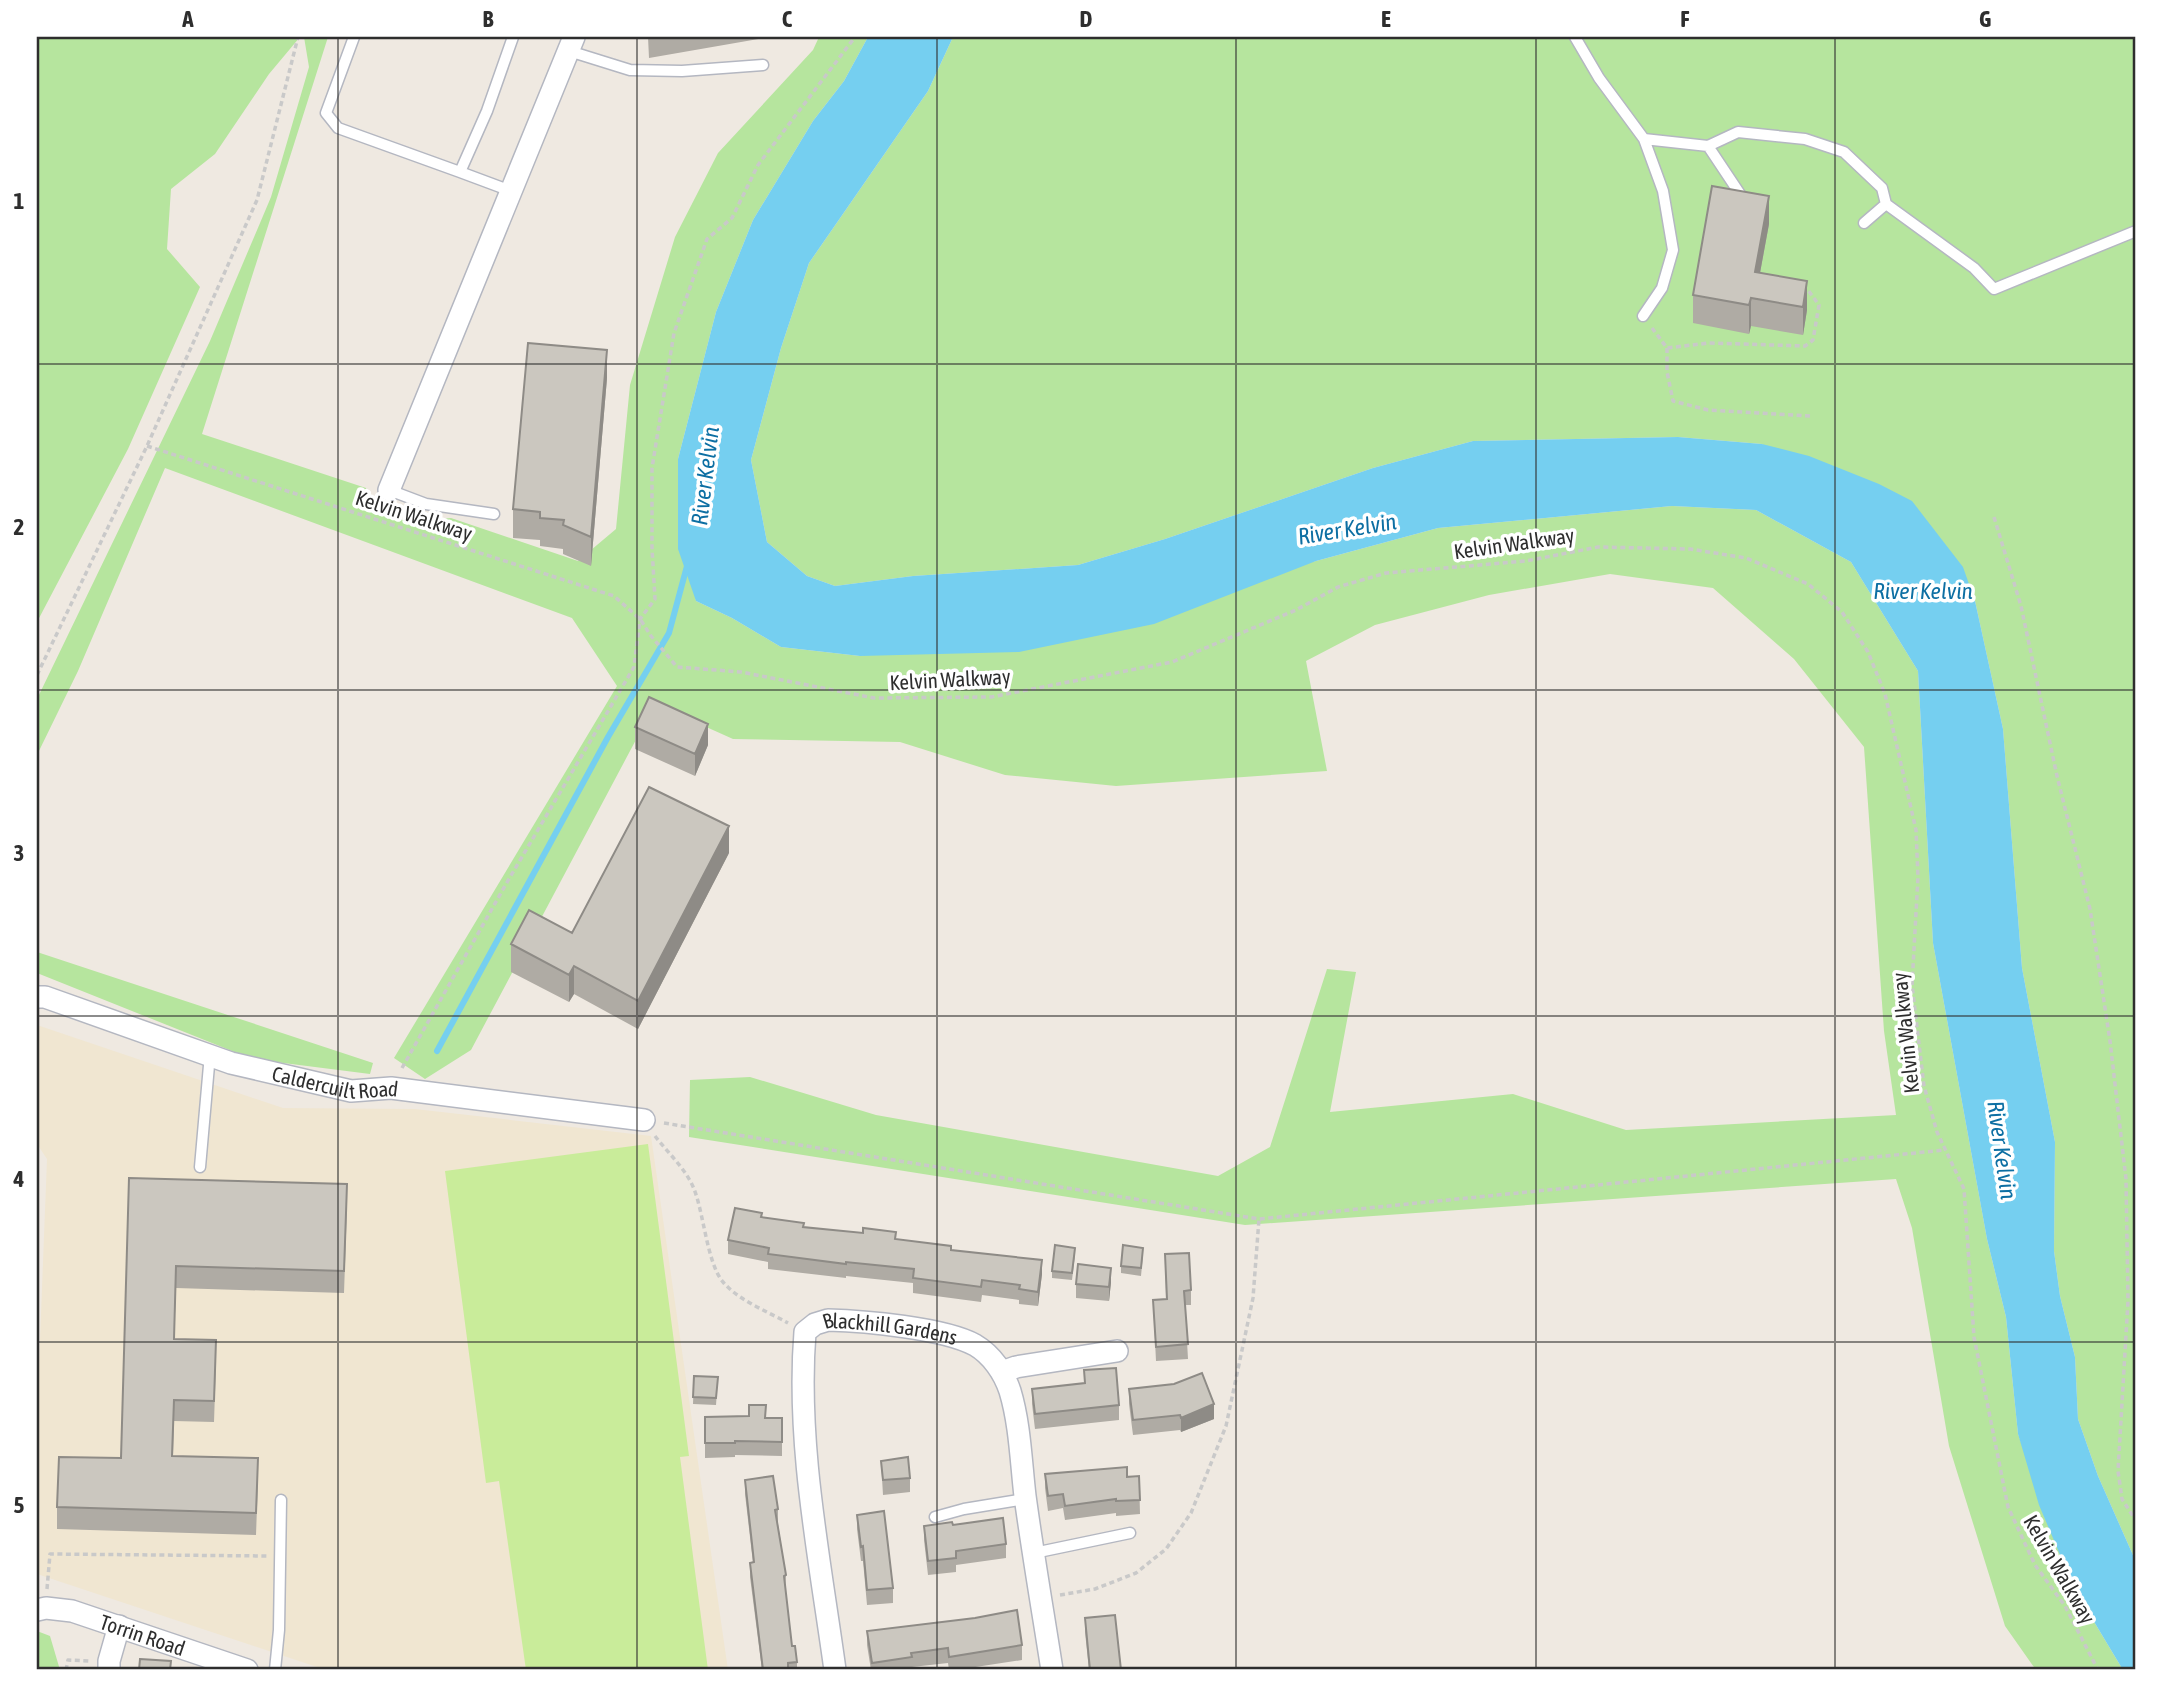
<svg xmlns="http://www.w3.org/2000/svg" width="2173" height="1707" viewBox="0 0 2173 1707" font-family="'Asap Condensed',sans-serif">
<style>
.education{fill:#f0e6d1}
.green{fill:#b6e59e}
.pitch{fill:#c9ec9a}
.water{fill:#75cff0}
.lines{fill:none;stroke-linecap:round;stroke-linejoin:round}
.stream{stroke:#75cff0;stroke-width:6}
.service-casing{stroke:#b4b7c1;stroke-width:13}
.minor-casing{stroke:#b4b7c1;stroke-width:24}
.path{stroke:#c9c9c9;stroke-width:3.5;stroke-dasharray:5 3.5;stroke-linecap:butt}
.service{stroke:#fff;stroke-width:10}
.minor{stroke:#fff;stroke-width:21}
.wall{fill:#afaba4}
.shaded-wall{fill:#8e8b86}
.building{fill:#cbc7bf;stroke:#8e8b86;stroke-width:2}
.grid{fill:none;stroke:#2e2e2e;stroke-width:2;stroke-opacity:0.55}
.labels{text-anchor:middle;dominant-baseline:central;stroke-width:7;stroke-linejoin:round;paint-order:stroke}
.street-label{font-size:21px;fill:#2e2e2e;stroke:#fff}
.water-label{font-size:23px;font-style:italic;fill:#0d6fa3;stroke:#fff}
.neatline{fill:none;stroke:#2e2e2e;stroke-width:2.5}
.grid-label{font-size:23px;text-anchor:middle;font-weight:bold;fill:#2e2e2e}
</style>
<rect width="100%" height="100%" fill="#efe9e1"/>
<path class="education" d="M37,1025L283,1108L415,1109L651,1136L728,1670H326L37,1574V1417L47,1159L37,1144Z"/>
<path class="green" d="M37,37H300L269,74L215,154L171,189L167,249L200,287L128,449L37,622Z
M304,37H328L202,434L366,488L368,508L409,522L451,518L578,561L616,529L630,385L675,237L718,153L813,50L819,37H868L844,81L813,121L753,220L716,312L678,459L696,601L732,618L781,647L860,656L1316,561L1438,528L1672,506L1756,510L1851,562L1918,671L1933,943L1987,1239L2006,1317L2018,1434L2075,1590L2123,1670H2036L2005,1626L1949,1446L1912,1228L1896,1179L1245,1225L689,1137L690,1080L750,1077L876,1115L1218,1176L1270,1147L1327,969L1356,972L1330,1112L1513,1094L1626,1130L1896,1115L1884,1031L1864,747L1794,659L1713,588L1610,574L1489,595L1375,625L1306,661L1327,771L1116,786L1005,775L900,742L733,739L655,704L471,1050L425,1079L394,1058L617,686L572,618L165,468L78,671L37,755V699L210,341L271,197L309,67Z
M953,37H2136V1562L2098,1476L2078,1419L2075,1357L2060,1296L2054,1251L2055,1142L2022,968L2003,729L1975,601L1762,444L1678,437L1473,441L1373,468L1165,539L1078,565L913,576L835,586L807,576L767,542L751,460L781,348L809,263L928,91Z
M37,952L373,1063L370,1074L252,1059L37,973Z
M37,1631L50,1636L60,1670H37Z"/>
<path class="pitch" d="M648,1144L689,1456L680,1457L708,1670H526L499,1481L486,1483L445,1171Z"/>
<path class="water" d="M868,37H953L928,91L809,263L781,348L751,460L767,542L807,576L835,586L913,576L1078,565L1165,539L1373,468L1473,441L1678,437L1762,444L1809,456L1879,484L1912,501L1963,567L1975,601L2003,729L2022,968L2055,1142L2054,1251L2060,1296L2075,1357L2078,1419L2098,1476L2136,1562V1670H2123L2075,1590L2039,1505L2018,1434L2006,1317L1987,1239L1933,943L1918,671L1851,562L1756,510L1672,506L1438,528L1316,561L1154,624L1019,652L860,656L781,647L732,618L696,601L678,549V459L716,312L753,220L813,121L844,81Z"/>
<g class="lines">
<path class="stream" d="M437,1051L608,737L669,633L687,566"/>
<defs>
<path id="service" d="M354,37L326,113L338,128L460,172
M1575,37L1599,78L1644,139L1708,146L1744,200
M569,51L630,70L682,71L763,65
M1708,146L1738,132L1805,139L1844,152L1882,188L1886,204L1864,223
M511,191L460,172L487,111L513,37
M1886,204L1974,268L1994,289L2136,231
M1643,316L1662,288L1673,250L1663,191L1644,139
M389,490L426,504L494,514
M200,1167L210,1054
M935,1517L964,1509L1025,1499
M1034,1553L1130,1533
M275,1670L279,1630L281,1500"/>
<g id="minor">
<path d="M389,490L574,37"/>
<path id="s1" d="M37,997H45L231,1063L351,1091L391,1088L644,1120"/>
<path d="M1002,1372L1016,1367L1117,1351"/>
<path id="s2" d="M37,1610L46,1608L72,1611L247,1670"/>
<path d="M109,1670V1661L119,1626"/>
<path id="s3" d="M835,1670C820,1560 796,1443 805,1332L815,1324L828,1320C864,1321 944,1328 975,1345C992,1355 1004,1373 1010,1391C1020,1424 1021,1462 1025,1496C1033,1555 1043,1612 1052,1670"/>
</g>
</defs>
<use href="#service" class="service-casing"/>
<use href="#minor" class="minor-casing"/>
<path class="path" d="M1652,328L1667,348L1709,343L1805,346L1813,340L1819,305L1808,290
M1667,348V372L1673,401L1708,410L1810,416
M147,446L614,596L640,619L651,636L677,667L741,672L874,698L991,697L1172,662L1296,610L1338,587L1386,573L1526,561L1598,547L1690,549L1746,558L1808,584L1842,612L1868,652L1885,694L1916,830L1918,877L1912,985L1924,1086L1937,1132L1964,1189L1974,1337L2008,1507L2035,1565L2065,1606L2098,1670
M1994,517L2021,606L2057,776L2090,909L2110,1041L2126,1179L2128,1301L2118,1471L2122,1499L2136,1521
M37,675L147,446L257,200L298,37
M402,1068L506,884L634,667L640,619L655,599L652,548V468L674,333L707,239L732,218L758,165L855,37
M664,1123L1259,1219L1945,1150
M655,1136C668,1153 686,1169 694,1189C704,1214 707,1263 723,1282C739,1301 767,1311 788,1323
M47,1589L50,1554L267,1556
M1060,1595L1095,1589L1136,1573L1166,1549L1191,1513L1226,1426L1253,1298L1259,1219
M66,1670L68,1660L90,1661"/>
<use href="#service" class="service"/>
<use href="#minor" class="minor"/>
</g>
<path class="wall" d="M648,37H769L649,58Z
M1769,224L1760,273L1807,310L1803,335L1751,326L1749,334L1693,323V295Z
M607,378L591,566L563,554V549L540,546V540L513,538V509Z
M635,727L708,745L695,776L635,749Z
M729,853L638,1029L574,994L569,1002L511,972V944L572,933Z
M129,1178L347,1206L344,1293L176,1288L174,1339L216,1362L214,1422L174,1421L173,1456L258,1480L256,1535L57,1529V1507L121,1458Z
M762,1217L804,1227L951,1250L1042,1274L1038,1306L1019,1304V1300L982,1295L981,1302L913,1293V1283L846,1276V1278L768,1269V1262L728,1254V1240Z
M1165,1254L1191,1290V1305H1185L1188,1359L1156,1361L1153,1300L1166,1299Z
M1075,1255L1072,1280L1052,1278V1271Z
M1143,1255L1141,1276L1121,1273V1266Z
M1111,1282L1109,1301L1076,1298V1284Z
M1084,1370L1119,1405V1420L1035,1429L1032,1404V1389L1084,1383Z
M694,1376L718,1377L716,1405L693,1404Z
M1129,1389L1214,1419L1181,1432L1180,1430L1133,1435L1129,1404Z
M705,1417L782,1418V1456L735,1455V1457L705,1458Z
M881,1461L910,1478V1492L883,1495Z
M1045,1474L1139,1476L1140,1514L1116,1516V1513L1065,1520L1063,1508L1048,1511L1045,1488Z
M745,1480L778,1509V1524L786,1575L785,1590L792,1646L797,1662V1670H762L750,1577V1563H753L745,1494Z
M857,1515L893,1588V1603L867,1605L863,1561H861L857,1529Z
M953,1525L1006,1544V1558L956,1565V1572L928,1575L924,1540V1526Z
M1085,1618L1121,1670H1089L1085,1632Z
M867,1631L1022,1645V1660L956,1670H949L948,1663L912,1667V1670H871L867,1645Z"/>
<path class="shaded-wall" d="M1769,196V224L1755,300V272Z
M1807,281V310L1803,335V307Z
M1751,298V326L1749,334V305Z
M607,350V378L591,566V537Z
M708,724V745L695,776V754Z
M729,826V853L638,1029V1001Z
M574,966V994L569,1002V975Z
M1042,1260V1274L1038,1306V1292Z
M1111,1268V1282L1109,1301V1287Z
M1214,1404V1419L1181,1432V1418Z"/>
<path class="building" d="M1712,186L1769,196L1755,272L1807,281L1803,307L1751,298L1749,305L1693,295Z
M528,343L607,350L591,537L563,525L564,520L540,518V512L513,509Z
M649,697L708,724L695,754L635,727Z
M649,787L729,826L638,1001L574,966L569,975L511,944L529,910L572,933Z
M129,1178L347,1184L344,1271L176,1266L174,1339L216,1340L214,1401L174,1400L172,1456L258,1458L256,1513L57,1507L59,1457L121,1458Z
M735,1208L762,1213L761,1217L804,1223L803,1227L863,1233V1228L896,1232L895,1239L951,1246V1250L1042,1260L1038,1292L1019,1289L1020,1285L982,1280L981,1287L913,1278L914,1269L846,1262V1264L768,1254L769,1248L728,1240Z
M1055,1245L1075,1248L1072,1273L1052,1271Z
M1123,1245L1143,1248L1141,1268L1121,1266Z
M1189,1253L1191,1290L1184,1291L1188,1344L1156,1347L1153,1300L1167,1299L1165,1254Z
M1078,1264L1111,1268L1109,1287L1076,1284Z
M1116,1368L1119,1405L1035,1414L1032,1389L1085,1383L1084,1370Z
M1202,1373L1214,1404L1181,1418L1180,1415L1133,1420L1129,1389L1174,1384Z
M694,1376L718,1377L716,1398L693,1397Z
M749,1405H766L765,1418H782V1442L735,1441V1443H705V1417L749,1416Z
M908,1457L910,1478L883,1480L881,1461Z
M1127,1467V1477L1139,1476L1140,1500L1116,1501V1499L1065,1506L1063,1494L1048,1496L1045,1474Z
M773,1476L778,1509L775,1510L786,1575L784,1576L792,1646H795L797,1662L788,1663V1670H763L750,1563L754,1562L745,1480Z
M884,1511L893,1588L867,1590L863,1546L861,1547L857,1515Z
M1003,1518L1006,1544L956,1551V1558L928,1561L924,1526L952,1522L953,1525Z
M1017,1610L1022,1645L949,1657L948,1648L911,1653L912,1657L872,1663L867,1631L975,1618Z
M1115,1615L1121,1670H1090L1085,1618Z
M140,1659L171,1661L170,1670H173H139Z"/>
<path class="grid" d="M338,37V1670M637,37V1670M937,37V1670M1236,37V1670M1536,37V1670M1835,37V1670M37,364H2136M37,690H2136M37,1016H2136M37,1342H2136"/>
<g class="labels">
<g class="street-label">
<text transform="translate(414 515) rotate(18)">Kelvin Walkway</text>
<text transform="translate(1514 543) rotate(-8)">Kelvin Walkway</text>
<text transform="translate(950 679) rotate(-3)">Kelvin Walkway</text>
<text transform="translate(1905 1033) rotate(-96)">Kelvin Walkway</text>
<text stroke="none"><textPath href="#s1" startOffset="312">Caldercuilt Road</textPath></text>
<text stroke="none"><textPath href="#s3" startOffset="429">Blackhill Gardens</textPath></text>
<text transform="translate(2060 1569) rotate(60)">Kelvin Walkway</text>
<text stroke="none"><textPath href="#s2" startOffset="110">Torrin Road</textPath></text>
</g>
<g class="water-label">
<text transform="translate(705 476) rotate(-83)">River Kelvin</text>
<text transform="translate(1347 529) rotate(-9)">River Kelvin</text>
<text x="1923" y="591">River Kelvin</text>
<text transform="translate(2002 1150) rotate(82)">River Kelvin</text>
</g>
</g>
<rect width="2173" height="1707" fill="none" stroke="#ffffff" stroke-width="77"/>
<rect x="38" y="38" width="2096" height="1630" class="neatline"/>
<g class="grid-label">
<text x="188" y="27">A</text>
<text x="488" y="27">B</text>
<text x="787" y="27">C</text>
<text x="1086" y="27">D</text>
<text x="1386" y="27">E</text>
<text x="1685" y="27">F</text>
<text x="1985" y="27">G</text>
<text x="19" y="209">1</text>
<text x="19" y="535">2</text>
<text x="19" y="861">3</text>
<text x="19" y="1187">4</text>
<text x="19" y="1513">5</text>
</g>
</svg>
